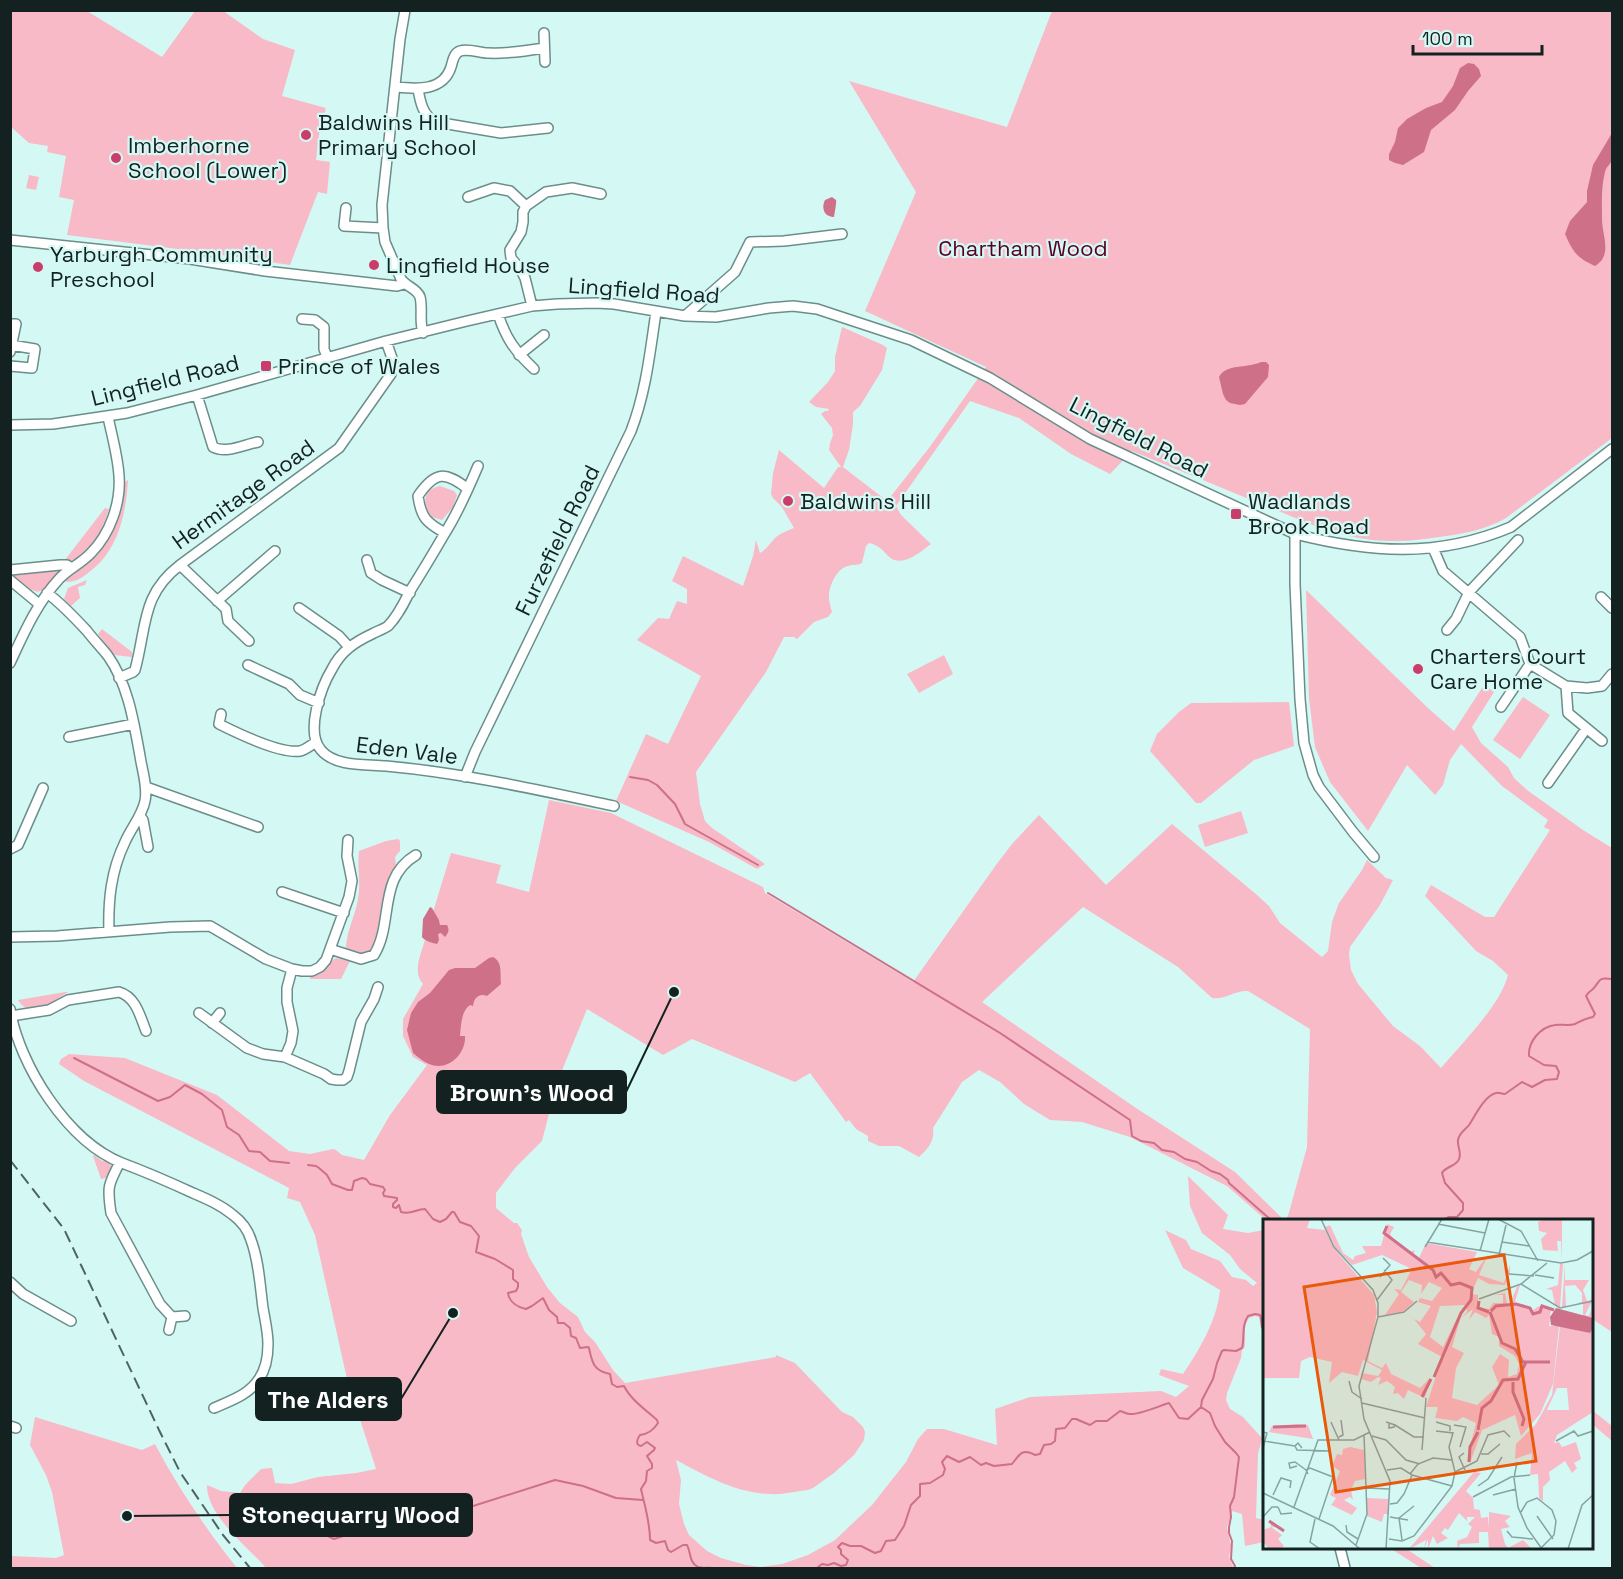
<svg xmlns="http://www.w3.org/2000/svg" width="1623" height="1579" viewBox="0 0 1623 1579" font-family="'Space Grotesk',sans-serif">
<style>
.green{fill:#f8bac7;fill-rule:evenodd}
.water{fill:#ce7087}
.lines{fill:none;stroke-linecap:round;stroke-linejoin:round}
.stream{stroke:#ce7087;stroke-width:2}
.minor-casing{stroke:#6b8e8a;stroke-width:12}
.minor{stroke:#fff;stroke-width:9}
.rail{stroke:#4f6462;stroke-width:2;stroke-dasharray:12 6;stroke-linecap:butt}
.poi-dot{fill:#ca3d6b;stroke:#d4f9f5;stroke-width:2}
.labels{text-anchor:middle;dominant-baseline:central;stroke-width:4.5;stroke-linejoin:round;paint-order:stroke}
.poi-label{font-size:22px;fill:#132220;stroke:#d4f9f5;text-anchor:start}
.park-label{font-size:22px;fill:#590025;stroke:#d4f9f5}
.street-label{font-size:22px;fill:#132220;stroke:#d4f9f5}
.inset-river{fill:none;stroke:#ce7087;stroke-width:3}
.inset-road{fill:none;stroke:#87a3a0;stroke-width:1.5}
.view{fill:#e8590c;fill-opacity:0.15;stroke:#e8590c;stroke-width:3}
.inset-edge{fill:none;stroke:#132220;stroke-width:3}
.leader{fill:none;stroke:#132220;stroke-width:2}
.callout-dot{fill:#132220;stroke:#d4f9f5;stroke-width:2}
.callout{fill:#132220;stroke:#132220;stroke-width:2}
.callout-label{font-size:24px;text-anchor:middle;font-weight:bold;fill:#fff}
</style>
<rect width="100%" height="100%" fill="#d4f9f5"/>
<path class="green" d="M10,11H87L162,57L195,11H223L263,39L295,50L282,96L326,108L319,135L316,160L330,162L327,194L318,192L290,265L201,252L67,235L74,200L59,197L66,156L47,152L48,146L29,143L11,127Z
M1052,11H1612V438L1506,518C1485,530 1463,534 1439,537C1425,539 1411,541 1397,541C1370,542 1340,535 1315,526L1132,451L1110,474L1071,454L1019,418L970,401L896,506L901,515L931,544C920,552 902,569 888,556C882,549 878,545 869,543L866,546L862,563C856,566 854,564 848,566C837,568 828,587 829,598C829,602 831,608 832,612L828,617L814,622L797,639L794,637H784L766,672L696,772L700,804L705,821L712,828L765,864L757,869L709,842L616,801L646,734L668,744L701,676L637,640L658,618L669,619L677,601L687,604V589L672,581L683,556L743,586L753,556L756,540L760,553C768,549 771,540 779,535C783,532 789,530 794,528L782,507L773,498L771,494L773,473L779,450L824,488L838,467H841L829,450L830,443L833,435L832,428L821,414L825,411H828L829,409L816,407L809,402L828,382L835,371V357L842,327L883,345L887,348L882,370L860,406L853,412V424L849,450L843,467L887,501L929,448L986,367L865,311L916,192L849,81L1007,127Z
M29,175L39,177L36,190L26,188Z
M128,480C126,514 118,552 88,573C82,578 75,582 67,582L65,581C75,573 86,566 95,556C114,536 119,508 125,482Z
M440,486L454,491L457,495L453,507L442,520L432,517C422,504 422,490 440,486Z
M105,508L109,509C103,527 95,548 79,558C75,560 69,560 64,561Z
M54,569L59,570L60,573C37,598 39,597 13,575C26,569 42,576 54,569Z
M87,580L85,585L78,587L80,598L71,606L64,599L68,588Z
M1306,590L1428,708L1454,731L1484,685L1494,692L1472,727L1481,743L1508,767L1514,778L1527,790L1583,830L1612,848V1332L1592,1319V1220H1266L1227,1186L1130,1137L1082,1122L1050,1120L1024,1104L1000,1082L979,1070L962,1082L933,1128C935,1141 928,1149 919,1157L899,1146H879L868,1141V1136L856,1129L849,1120L846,1122L810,1073L795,1082L692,1039L663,1055L587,1009L557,1083L542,1141L515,1168L496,1193V1208L514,1223H517L522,1230L521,1234L529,1257L547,1287L560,1303L578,1317L585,1332L595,1342L613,1370L625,1383L776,1357V1355L795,1363L842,1412L853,1417L863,1427L865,1432L864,1440L854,1455L834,1473L813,1488L808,1490C796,1491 782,1495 770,1494C736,1493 706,1476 676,1460L681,1480L679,1504L684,1524L689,1535L707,1551L721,1558L746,1565L761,1567L782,1564L808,1555L835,1540L872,1505L906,1462L918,1439L927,1429H944L997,1445L995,1409L1030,1397L1161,1391L1176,1397L1189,1386L1159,1375L1161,1369L1183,1374C1200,1349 1217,1320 1220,1290L1183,1268L1165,1230L1186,1240L1191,1249L1220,1261L1232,1277L1246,1280L1253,1286L1257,1283L1240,1269L1230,1255L1202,1233L1190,1206L1188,1176L1228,1215L1223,1229L1248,1233L1264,1230V1330L1261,1329L1259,1317L1255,1316L1249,1318L1245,1325V1347L1242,1350L1241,1358L1227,1393L1226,1400L1230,1409L1243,1417L1262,1438L1258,1454L1256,1518L1264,1520V1542L1245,1546L1242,1514L1232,1511L1227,1527L1231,1546L1229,1557L1233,1567L1236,1568H266C248,1547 206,1515 207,1485L221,1491L240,1493L245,1485L261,1469L272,1468L275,1483L291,1484L318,1477L356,1473L376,1469L347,1379L315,1235L300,1202L287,1198L289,1188L84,1081L59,1064L61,1059L69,1054L125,1058L217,1095L289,1151L310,1154L333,1149L336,1150L342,1155L364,1160L390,1115L427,1065L413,1057L403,1036V1019L423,984C412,972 421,954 425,940L432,943L438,934L441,933L439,920L433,912L451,853L501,865L496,883L529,892L549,800L611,813L763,887L765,893L913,982L996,865L1012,844L1039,815L1106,885L1172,824L1257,895L1269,906L1280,923L1322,957L1328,951L1332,922L1339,903L1362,870L1367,860L1386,878L1393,880L1380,905L1350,947L1349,955L1351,970L1358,984L1393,1026L1420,1046L1441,1068C1462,1043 1500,1006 1508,975L1493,961L1476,951L1425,896L1431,885L1485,917H1494L1550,830L1544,827L1548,820L1502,786L1461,744L1450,760L1443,785L1435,795L1407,765L1368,831L1330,782L1315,747L1309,698ZM1083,907L1178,967L1212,998C1225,1000 1235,990 1248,991L1310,1029L1307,1147L1288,1216L1284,1220L1235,1172L1136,1108L982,1002Z
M102,629L132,652V657L114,655L98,634Z
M944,655L953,674L919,693L907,674Z
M1523,697L1550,715L1520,759L1493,740Z
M1289,702L1294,746L1254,760L1201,803H1196L1150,751L1157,734L1179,712L1191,703Z
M1241,811L1248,833L1205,847L1198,825Z
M398,839L400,841V851L395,857L396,865L390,875L386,894L379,942L367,956L346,952C345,934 355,917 358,899C361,882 357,866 359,851L386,841Z
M336,958L350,961L341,979H310V975C327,972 325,965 336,958Z
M65,992H68C52,1002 31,1021 18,1000Z
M94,1155L102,1161H108L111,1166L110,1177L101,1179L93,1156Z
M1592,1410L1612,1426V1441L1592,1424Z
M35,1417L142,1450L155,1444C178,1488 206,1529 237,1568H11V1556L56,1558L64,1555L52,1492L46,1475L30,1445Z
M1394,1548H1405L1435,1568H1421L1393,1550Z"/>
<path class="water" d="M1468,63L1474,64L1479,69L1481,76L1468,91L1455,110L1431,130L1424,152L1403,165L1395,163L1389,160V154L1395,142L1398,128L1407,119L1426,108L1442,102L1453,86L1460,68Z
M1612,133C1613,140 1615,153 1612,160C1610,165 1606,167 1605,172C1601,187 1602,204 1602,219C1602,236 1613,255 1595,266C1577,258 1573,252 1565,234L1570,221L1587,202V191L1593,165Z
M832,197L836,200C837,201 834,216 834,217C824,217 821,208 825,200Z
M1261,362H1266L1269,365L1268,377L1245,404L1240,405L1230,403L1226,400L1223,394L1219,377C1227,363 1246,369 1261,362Z
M430,907L432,908L439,920L440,925H447C450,930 448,933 445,937L441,933L438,934L439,940L437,944C432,943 425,941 422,937L423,919Z
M493,957C503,962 500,974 501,984L487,996C480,993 474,997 473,1006L470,1005C461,1011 461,1026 460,1036H465C466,1054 448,1072 429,1064C424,1062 418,1057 413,1053L407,1030L411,1013L418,1002L430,993L449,970L455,968H475L489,958Z"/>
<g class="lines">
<path class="stream" d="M630,777L648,780L657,785L675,804L685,824L758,865
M768,893L1000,1033L1130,1120L1132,1136L1141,1141L1154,1143L1162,1150L1174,1152L1185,1159L1197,1162L1211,1171L1220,1174L1228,1180L1229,1183L1271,1220
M74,1058L158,1101L170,1097L185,1085L202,1094L222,1110L227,1127L239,1135L249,1151L260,1152L270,1161L289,1163
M308,1165L316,1166L319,1168L327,1175L332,1184L348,1190H352L354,1181L362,1178L366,1179L370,1184L383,1187L385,1190L383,1193L384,1196L397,1198V1200L393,1204V1207L396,1208L399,1205L401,1212C411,1215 416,1209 425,1209L433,1219L440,1222L446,1219L452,1212H454L460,1222L471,1226L479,1236L476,1252L495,1259L513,1270V1279L518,1283V1287L516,1291L508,1293C509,1302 518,1307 526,1309L532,1306L543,1298L549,1310L557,1317L558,1323H564L570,1328L571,1336L576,1338L580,1348L588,1347L589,1348C592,1363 594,1371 610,1374L612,1384L617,1387L624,1386C631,1400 646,1410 657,1420L658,1423C653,1431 648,1434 640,1435C637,1439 635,1445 641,1446L647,1442L655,1448L654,1450L647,1456L652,1464V1468L647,1471L646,1481L641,1489C645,1507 650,1522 650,1540L656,1543L665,1541L668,1550L671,1552L683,1545H687C691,1552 689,1563 698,1567C703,1569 708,1567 713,1568
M1442,1220L1449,1217H1457L1463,1210V1203L1445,1183L1442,1173C1446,1166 1457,1166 1459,1159C1462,1152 1457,1147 1458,1140C1459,1133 1465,1130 1469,1125C1475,1116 1484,1096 1496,1093C1498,1092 1503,1094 1505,1094L1522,1082L1532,1087L1545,1080L1557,1079L1559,1072L1556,1066L1544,1065L1529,1056C1528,1042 1540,1027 1555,1025C1561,1024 1569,1026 1575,1024C1581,1021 1586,1018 1593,1017L1595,1014L1586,996C1588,993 1590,991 1593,989C1601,980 1598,977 1612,979
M1201,1407L1210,1413L1215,1426L1225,1442L1236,1453L1239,1457L1234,1497L1230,1506L1231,1517L1229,1527V1533L1232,1541L1231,1559L1235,1566L1234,1568
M280,1513L334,1539L408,1515L470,1507L555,1480L583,1486L616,1498L643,1500
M817,1568L822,1564L828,1565L834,1563L841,1566L846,1565L848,1560L841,1554V1550L838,1547L842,1543L850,1546H861L875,1553L881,1551L886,1541L895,1540L904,1526L911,1505L920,1496V1484L930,1483L943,1475L945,1469L942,1462L947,1456L959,1462L970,1457L981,1465L986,1463L994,1466L1012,1464C1020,1454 1022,1448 1035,1455L1040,1454L1044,1445L1051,1444L1055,1441L1056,1429L1065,1428L1072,1419H1076L1090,1425L1096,1421H1107L1120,1411C1124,1412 1126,1414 1130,1414C1139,1415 1159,1406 1169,1403L1179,1418L1188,1419L1201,1407L1202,1400L1213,1379L1217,1363L1222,1351L1224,1350L1236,1351L1242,1348C1245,1337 1241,1326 1248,1316L1255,1314L1260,1315L1261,1318L1262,1327L1264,1328"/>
<defs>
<path id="minor" d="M405,10L400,39L382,205L383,228L385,242L401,279C406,287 417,288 420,297C423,308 419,321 423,333
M544,33L545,62
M395,87C416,89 443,92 451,67C453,61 453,54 460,51C468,48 480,53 488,53C507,54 526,51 544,48
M418,89C420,101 423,117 436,122L501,133L548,128
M468,197L494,188L510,191L526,206
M346,208L344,226L383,228
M10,240L190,259L265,271L397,286L404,284
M532,306L525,278L521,270L511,258L510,250L521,232L523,222V212L526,206L546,192L572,188L601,194
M498,314C506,339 515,351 534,369
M685,316L735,272L750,242L784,241L842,234
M302,319L315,320L324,327V349L327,357
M10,324H16L10,352
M519,355L544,335
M10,366L32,368L35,349L11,345
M197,395L213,447C226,454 243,445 258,442
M10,425L53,424L127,413L197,395L386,341L467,321L532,306L557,304L596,303L614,304L685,316L716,317L769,308L793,306L817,309L911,340L990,378L1090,439L1295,534C1370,553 1438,558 1511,527L1612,449
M468,489C445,471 435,471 418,496C421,518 427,523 445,533C459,511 468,489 478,466
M445,533C434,552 422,572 410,591C404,603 398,616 388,626C384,629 377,631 372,634C355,642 341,651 332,669C321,687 305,732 321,750C335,767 366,764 386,766C463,773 539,790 614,806
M1295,534V584L1300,699L1304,743L1313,775L1319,787L1353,832L1374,857
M1433,548L1443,571L1520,637L1530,664L1566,686L1587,688L1602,686L1612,674
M367,560L371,573L382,580L410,593
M180,565L226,609L228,621L249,641
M10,570L60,565H67L72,568
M10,580L39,604
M47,593C62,604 74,617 87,631C93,639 101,647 108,656C128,684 134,723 140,756C142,770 148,787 145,801C142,816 131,828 125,842C111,871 108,900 109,932
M1601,597L1612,608
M217,601L275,551
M299,608L339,636L349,647
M1447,630L1456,619L1469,592L1518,540
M10,663C24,633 37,603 59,579C68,569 82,563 91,553C110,534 121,503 119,476C118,457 112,436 108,417
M248,665L289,684L300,695L319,703
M119,678L133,672L135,670C147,626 141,595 180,565L339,448L391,374L393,361L386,341
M1566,686L1568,713L1602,741
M1501,707L1530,664
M221,714L219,724C237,733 281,754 300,751C305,750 311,745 316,742
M69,737L134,724
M465,777L475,752L631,431C646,392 650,352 656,312
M1548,783L1586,729
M146,787L258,827
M140,816L143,820L148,847
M10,849L18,845L43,788
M282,892L344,913
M10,937L57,936L170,927L210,926L266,959L292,969L302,971H312L320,967L326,960L349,897L352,881L347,856L348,840
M330,949L361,959L374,955C394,923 377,878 416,855
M10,1009C19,1065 68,1142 122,1163C146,1172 169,1182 193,1193C207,1199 221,1205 233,1215C241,1221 248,1230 251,1240C259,1261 260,1286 263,1308C265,1320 268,1332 268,1344C268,1356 266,1369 259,1379C249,1395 230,1401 214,1408
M199,1013L247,1048L263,1054L285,1057L324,1074L331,1079L337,1080H343L347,1077L349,1071L361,1022L374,999L378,987
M11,1016L49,1010L68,1000L119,992C136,997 140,1016 146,1031
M212,1023L220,1013
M285,1057L291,1043L293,1031L287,1002V988L292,969
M120,1162C108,1185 107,1187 111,1213L160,1304L172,1317
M10,1282L23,1294L71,1321
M169,1330L172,1317L185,1316
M10,1426L16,1428
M1340,1548L1345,1568"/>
</defs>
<use href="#minor" class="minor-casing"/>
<use href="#minor" class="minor"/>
<path class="rail" d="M10,1160L64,1229L159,1430L180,1472L223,1535L250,1568"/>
</g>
<g class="poi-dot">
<circle cx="306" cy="135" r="6"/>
<circle cx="116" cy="158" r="6"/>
<circle cx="374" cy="265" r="6"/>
<circle cx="38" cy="267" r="6"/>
<rect x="260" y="360" width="12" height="12" rx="3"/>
<circle cx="788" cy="501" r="6"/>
<rect x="1230" y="508" width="12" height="12" rx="3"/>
<circle cx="1418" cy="669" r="6"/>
</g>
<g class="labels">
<g class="poi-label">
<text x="318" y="122">Baldwins Hill<tspan x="318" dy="25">Primary School</tspan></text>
<text x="128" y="145">Imberhorne<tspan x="128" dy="25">School (Lower)</tspan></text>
<text x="50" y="254">Yarburgh Community<tspan x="50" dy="25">Preschool</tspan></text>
<text x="386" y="265">Lingfield House</text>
<text x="278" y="366">Prince of Wales</text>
<text x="800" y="501">Baldwins Hill</text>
<text x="1248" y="501">Wadlands<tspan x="1248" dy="25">Brook Road</tspan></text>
<text x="1430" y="656">Charters Court<tspan x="1430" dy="25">Care Home</tspan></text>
</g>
<g class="park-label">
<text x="1023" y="248">Chartham Wood</text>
</g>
<g class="street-label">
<text transform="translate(644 290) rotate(4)">Lingfield Road</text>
<text transform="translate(165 380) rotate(-14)">Lingfield Road</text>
<text transform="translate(1139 437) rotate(27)">Lingfield Road</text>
<text transform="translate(243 494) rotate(-36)">Hermitage Road</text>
<text transform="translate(557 540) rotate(-64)">Furzefield Road</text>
<text transform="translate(407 750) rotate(7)">Eden Vale</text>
</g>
</g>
<g transform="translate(1263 1219)">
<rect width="330" height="330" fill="#d4f9f5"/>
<path d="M0,0H47L44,9L62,11L74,33L111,76L114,93L105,142L119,149L123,144L128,155L157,169L167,159L162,179L145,171L141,180L135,174L130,175L132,168L124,162L115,166L118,159L115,158L108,163L98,160L99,154L115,157L119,151L100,141L95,157L79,153L66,164L69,143L47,138L38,142L36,159H0ZM281,0H299V43L298,22H294L295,32L280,31L278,20L284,14L276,12L275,3ZM124,5L131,8L127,15L133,25L146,33L152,31L150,36L155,41L163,24L214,33L206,50L213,53L225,35L216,56L241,64L247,46V55H254H245L242,66L226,65L215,59L208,75L215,76V88L226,90L230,84H240V76H232L242,74L244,84L240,87L246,86L254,68L257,66L252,83L270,91L276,87L288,90L286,107H296L290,165L277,195L258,217L252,196L219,211L207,244L205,236L213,204L200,198L194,202L172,199L175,188H163L179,138L155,125L163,115L151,100L157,103L168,87L155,83L157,79L169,82L179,69L166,63L158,75L159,66L146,61L138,73L151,83L141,92L122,96L136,75L131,70L138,71L149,50L119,36L89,46L73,30L62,8L67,6L80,34L90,41L92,37L103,34L99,27H118ZM202,86L197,93L180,128L167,118L177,87ZM203,88L204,93L198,99L210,90L206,101L212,93L223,99L226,96L229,115L236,118V127L252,137L256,145L254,155L245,158L246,141L237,135L229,148L236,166L214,186L189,179L193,149L201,134L189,128L199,94ZM297,45H300L297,88L292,86L289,71L283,70L295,66ZM302,45V61H326L320,71L324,82L330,80L322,96L326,97L328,91V99L320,98V85L314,84L319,83V74L312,66L302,67L303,88H299ZM297,107L327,114L330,109V193L294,216L291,224L296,223L299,228L313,223L318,240L311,244L314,249L309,254L302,242L286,253L287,261L280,268V282L276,279L275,255L267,256L269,234L252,240L253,225L273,205L289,176ZM294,169H304L306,191H284ZM34,205L45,206L50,220L6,213L9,207ZM87,228L101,231L102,260L92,262L88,271L90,281L87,278L81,281L94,289L89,296L68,286L73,279L67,276L77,252L69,247L74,235L79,236L80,230ZM211,253L218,254L203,272L210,279L211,290L217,291L218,299L225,298L226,309V293L248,297L242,302L247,308L238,310L242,325L245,329L260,321L269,330H226L225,313H216V324L197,325L195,330L194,322L204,318L209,308L205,305L212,298H204V302L196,294L185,311L182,309L178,314L185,319L174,325L170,317L165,330V320L161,330L163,321L146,330ZM104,279L126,280V295H121L119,303L104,297ZM7,302L20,309L8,308L19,316L15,320L21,327L17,330H6L0,323V311L8,308Z" fill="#f8bac7" fill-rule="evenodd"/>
<path d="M293,89L330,99V109L327,114L288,106L287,98Z" fill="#ce7087"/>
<path class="inset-river" d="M124,7L121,14L170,51L173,58L178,54L188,66L197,64L209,69L208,81L198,94L171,158M216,82L215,89L226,93M228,92L233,87L253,85L267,89L270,95L277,93L279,87L291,91M227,93L239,124L252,130L260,143H287M250,163V173L261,200L259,207M159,178L168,160M10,208L43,207M215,211L219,189L228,182L240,161L255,160L263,143M206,243L207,228L215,213M6,302L21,312"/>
<path class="inset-road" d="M58,0L71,28L110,71L115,84V98L96,167L101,200L127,262L123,330M235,0L258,12L275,42M175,5L222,14M164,23L298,44L314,41L330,32M239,23L266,27M162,28L179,0M217,32L226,0M236,36L243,6M246,55L271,57M272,56L291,59M117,58L127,46L120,39M258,65L297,89L330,82M216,80L258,65L284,44M114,81L129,61L121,51M115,98L141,93L154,82M86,162L89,173L99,180M99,184L162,199M68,203L76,221M123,203L132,206L131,208L126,209V204M173,203L187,207V212M132,206L151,218H161M191,206L203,208L197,228M0,213L4,214L0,229M109,217L123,221L143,241L157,245M76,218L80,216L78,201M1,222L32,227M293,222L311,212L315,217L330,212M39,229L35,224L32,227L34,231L67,232M159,231L163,179M201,234L196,238L202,251M218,235H225L237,225M254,243L251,259L255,288L264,309L279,330M34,247L27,249L26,244L32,243L43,251M124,251L138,249L149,256L189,267M192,253L214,242L225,216L241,212L247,218M45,255L43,251L47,249L70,258L56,300M147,255L155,245L170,239L189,241M215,267L225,260L239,238M103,269L127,270M0,274L70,307L97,330M141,275L149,256M10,276L18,259L28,262L27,269M230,276L253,270M210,278L248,258L267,256M127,285L134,284L141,275M15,288L18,295L29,294M31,288L55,221H91L107,213M258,293L264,283L274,279L289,291L293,302L291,316L278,329M274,297L290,320M0,298L9,288H15M127,298L145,301M52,300L47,323L57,330M83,306L84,313L95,320M244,312L249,318L270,320M126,320L139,322L151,317L189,267L192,253L186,228L190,214L173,212M139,321L136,299L151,287M93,326L104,295L101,216M305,330L319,286L330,276"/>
<path class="view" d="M241,36L273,242L73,273L41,68Z"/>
<rect width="330" height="330" class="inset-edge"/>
</g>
<path class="leader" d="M674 992L626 1092M453 1313L401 1399M127 1516L230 1515"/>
<g class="callout-dot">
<circle cx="674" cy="992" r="6"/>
<circle cx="453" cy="1313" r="6"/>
<circle cx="127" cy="1516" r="6"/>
</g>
<g class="callout">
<rect x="437" y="1071" width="189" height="42" rx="6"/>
<rect x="256" y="1378" width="145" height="42" rx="6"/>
<rect x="230" y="1494" width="242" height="42" rx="6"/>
</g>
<g class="callout-label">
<text x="532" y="1101">Brown's Wood</text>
<text x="328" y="1408">The Alders</text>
<text x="351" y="1523">Stonequarry Wood</text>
</g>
<rect width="1623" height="1579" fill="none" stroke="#132220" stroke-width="24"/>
<path d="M1413 45v9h129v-9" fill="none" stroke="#132220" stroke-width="3"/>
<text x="1422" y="45" font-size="18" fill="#132220" stroke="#d4f9f5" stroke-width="4.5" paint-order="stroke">100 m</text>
</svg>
